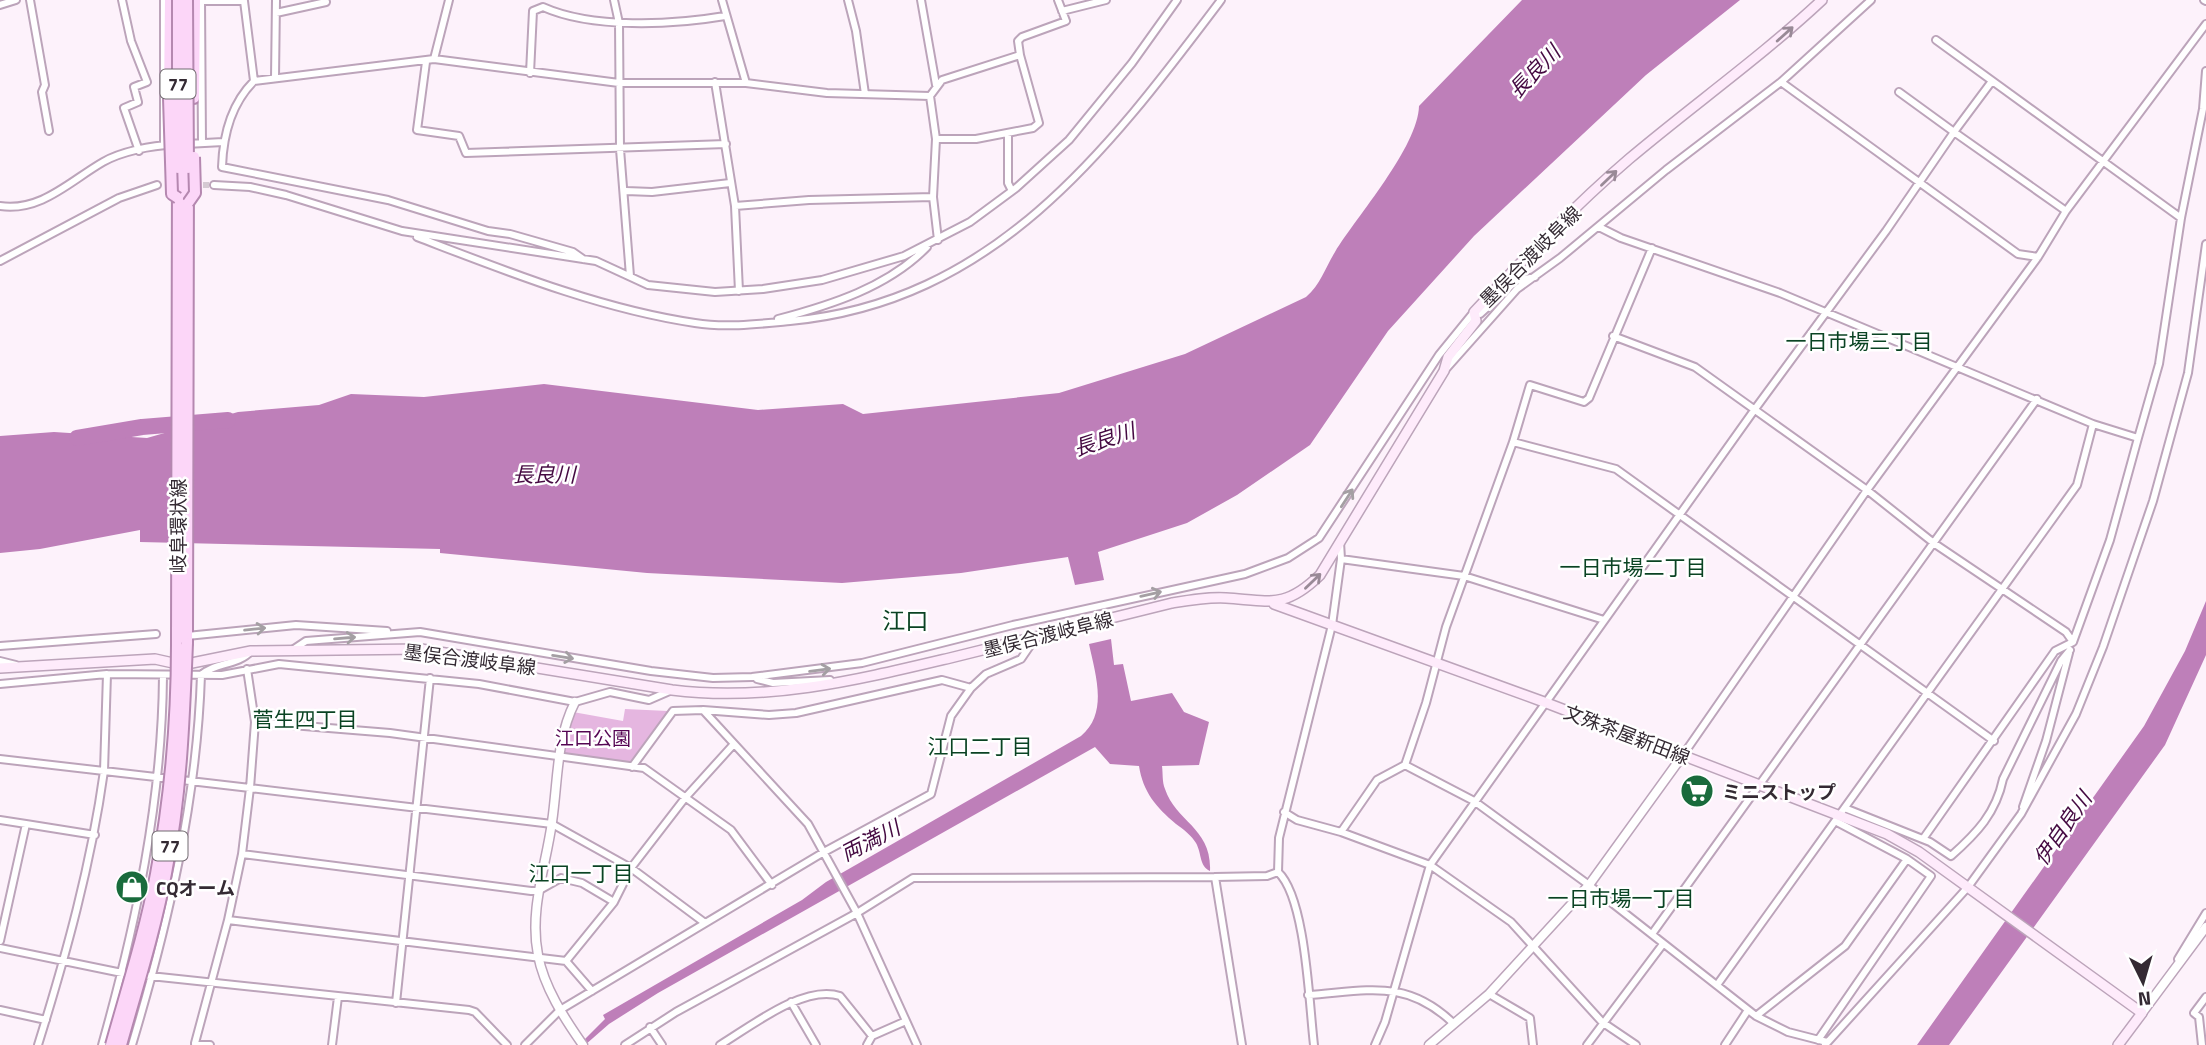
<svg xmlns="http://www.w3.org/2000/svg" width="2206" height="1045" viewBox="0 0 2206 1045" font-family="'Titillium Web','Noto Sans JP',sans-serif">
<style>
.green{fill:#e5b6e0}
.water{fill:#be7fb9}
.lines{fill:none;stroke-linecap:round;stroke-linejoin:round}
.river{stroke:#be7fb9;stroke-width:16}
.minor-tunnel{stroke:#d5cad3;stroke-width:6;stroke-dasharray:6 3;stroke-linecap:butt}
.minor-casing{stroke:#bca4ba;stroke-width:10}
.tertiary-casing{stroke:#bca4ba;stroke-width:11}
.secondary-casing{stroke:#bca4ba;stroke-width:12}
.primary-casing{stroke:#b588b0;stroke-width:14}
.minor{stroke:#fff;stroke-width:6}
.tertiary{stroke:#fff;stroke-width:8}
.secondary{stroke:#feebfb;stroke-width:9}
.primary{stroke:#fcd6f8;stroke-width:10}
.primary-bridge-casing{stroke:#b588b0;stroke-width:14;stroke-linecap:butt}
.primary-bridge{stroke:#fcd6f8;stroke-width:10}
.oneway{stroke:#998a97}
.oneway2{stroke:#a49fa3}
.labels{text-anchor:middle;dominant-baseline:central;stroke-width:5;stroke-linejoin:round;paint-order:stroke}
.shield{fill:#fff;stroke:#716a70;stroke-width:2}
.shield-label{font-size:18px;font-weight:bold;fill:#342a33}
.street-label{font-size:19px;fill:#342a33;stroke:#fff}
.park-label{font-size:19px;fill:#550553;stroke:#fff}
.poi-label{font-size:19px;font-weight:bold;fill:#342a33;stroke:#fff;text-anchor:start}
.water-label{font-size:21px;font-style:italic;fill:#450a42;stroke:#fff}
.neighbourhood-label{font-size:21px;fill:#0a4323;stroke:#fff}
.quarter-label{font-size:23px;fill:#0a4323;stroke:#fff}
</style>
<rect width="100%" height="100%" fill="#fdf2fb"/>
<path class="green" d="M625,709L668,711L630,762L563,754L573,712L623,721Z"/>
<path class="water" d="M1522,0H1740L1646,75L1474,236L1388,331L1310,445L1237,495L1187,523L1098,552L1104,580L1075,585L1068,557L961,573L842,583L647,573L440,553V549L140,542V530L40,549L0,553V436L54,432L147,438L238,412L319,405L351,394L424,397L544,384L758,410L843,404L863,414L1059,393L1185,354L1306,297C1321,284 1325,268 1335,252C1357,216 1418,147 1419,106Z
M2206,601V655L2165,745L1949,1045H1917L2144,726L2185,651Z
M1111,639L1114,665L1123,664L1131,701L1172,693L1184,712L1209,722L1199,765L1162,766C1163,773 1162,782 1165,789C1176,822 1212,828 1210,871C1199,866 1202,854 1196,843C1192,836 1183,829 1176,824C1156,807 1143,792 1139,766L1110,764L1095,747L658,993L609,1024L585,1045H579L605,1019L603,1015L802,900L826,882L1081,736C1109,713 1095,673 1089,644Z"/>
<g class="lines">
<path class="river" d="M77,438L142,427L228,420"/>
<path class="minor-tunnel" d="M194,185H214"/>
<defs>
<path id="minor" d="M30,0L45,85L42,92L49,131
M122,0L131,41L147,82L134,87L138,102L124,108L139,151
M201,0L202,143
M614,0L619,23L620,149L630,276
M722,0L746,83
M848,0L856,31L865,94
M921,0L936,85
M2204,0L2206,1
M201,1H244L254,81
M0,5L16,0
M1062,11L1106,0
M276,13L326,2
M1936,40L2181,218
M434,59L449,0
M426,62L417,130L459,136L466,153L726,144
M530,73L533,11L543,7C592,29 672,25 725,16
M275,78L276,0
M1992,81L1954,132L2066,211
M715,82L735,206L739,291
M1781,82L2018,254L2038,257
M1008,133V183L1012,191
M936,139H976L1033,128L1039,123L1020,55
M186,144L223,142
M164,145V0
M214,185L250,187L286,195L402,231L596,261L648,285L715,292L763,289L822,280L904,256L970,222L1016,188L1069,140L1132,63L1177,0
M626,191L652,192L730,183
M0,206C41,212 70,181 103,162C120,152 152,145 172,145
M735,206L809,200L933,197
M1599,227L1621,238L1780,293L2093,424L2138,438L2159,364L2181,218L2203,109L2206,71
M417,237C506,271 600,309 695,323C725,328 759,324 790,321C994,302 1107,151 1221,0
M938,240L933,197L936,139L930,96L942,80L1020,55L1018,41L1022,37L1066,21L1058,0
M583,259L573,252L510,234L488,231L388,200L222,167C223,136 231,104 254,81L434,59L619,83H746L827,93L930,96
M0,261L119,198L157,185
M778,319C831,305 888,287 927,247
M1613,336L1695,367L1867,490L1935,544L2066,632L2073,642L2110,540L2138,438
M1445,370L1517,289L1560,258L1666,170L1781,82L1871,0
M1513,442L1616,469L1994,741
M1340,542L1341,559L1464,576L1604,620
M187,636L296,625L387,631
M0,646L156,634
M294,649L306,641L420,632L651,671L713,678L752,677L862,663L1013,625L1245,574L1288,558L1319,538L1439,355L1474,312L1480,314L1516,281L1535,277
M0,661L16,665
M247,669L255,722L250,788L552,824L631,868L705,923
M107,674L104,771L250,788L242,854L228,920L566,961L614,902L631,868L685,798L733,745
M201,675C215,662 238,666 251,651
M757,679L773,683L830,680
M0,684L107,674L222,675L279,664L479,684L575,702L610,692L649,700L672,690
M971,688L986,674L1021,659L1036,637
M255,722L390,733L644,768L731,830L772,885
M1683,755L1867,490L2038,257L2066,211L2206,24
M0,759L104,771C91,865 66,955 38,1045
M1405,765L1426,703L1446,627L1513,442L1530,385L1584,402L1589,398L1652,248
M1405,765L1474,801L1589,885L1756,1016L1788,1032L1827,1042
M632,767L673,711L703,710L808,824L857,913L917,1045
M2023,807L2046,741L2069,653
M1847,809L1930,842L1951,856C1977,833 1996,813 2003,779L2061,661L2070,650
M1284,812L1297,820L1341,832L1430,865L1511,922L1602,1022L1636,1045
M0,820L26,824L0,941
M26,824L95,835
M1341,832L1377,780L1405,765
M1923,839L2055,651L2073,642
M242,854L531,891H538L561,878L582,883L614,902
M1215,877L1242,1045
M1652,934L2037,399
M0,948L122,973L469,1010L475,1012L507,1045
M2178,959L2206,913
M566,961L592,991
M1717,985L2077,485L2093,424
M1489,994L1530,1018L1533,1045
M1308,995C1367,991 1406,978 1453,1023
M791,1002L816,1045
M396,1003L430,678
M0,1010L46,1020
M1756,1016L1845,946L1907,859L1837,822
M650,1027L662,1045
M1818,1040L1931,876L1907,859
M195,1043L228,920
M102,1045C136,924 162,802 163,676
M132,1045C168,925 197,801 201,675
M195,1045H210
M332,1045L338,997
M525,1045L560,1010L824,852L931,794L951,716L971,688L942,680L796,713L769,715L703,710
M625,1045L676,1012L857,913L913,878L1215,877L1267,876L1278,872
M720,1045C750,1027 804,984 840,996L872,1036
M867,1045L872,1036L906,1021
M1314,1045C1309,1004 1306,898 1278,872L1279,838L1332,625L1341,559
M1375,1045L1385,1022L1430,865L1755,409L1886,231L1954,132L1899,92
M1587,1045L1663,944
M1725,1045L1748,1010
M1825,1045L1968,887L2021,814L2076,714L2103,647L2153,501L2188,373L2206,244
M2202,1045L2199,1017L2194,1013L2206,997"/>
<path id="tertiary" d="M575,702C556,739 558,782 552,822C546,866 529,910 538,955C544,987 564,1018 583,1045
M2142,1013L2206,927
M1429,1045L1489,994L1589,885L1683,755"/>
<path id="secondary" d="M1274,604L1544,702L1887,834L1919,852L2142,1013L2118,1045
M0,668L155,659L182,665L251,651L421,649L672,690C768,702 857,680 950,658C1024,640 1098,621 1172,603C1190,600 1207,597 1226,598C1270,601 1285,609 1320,575L1444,371L1448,357L1476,321L1474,312C1523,260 1574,206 1629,159C1693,105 1761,57 1822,0"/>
<path id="primary" d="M169,98L170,0
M194,98L195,0
M187,643L188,168
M177,645L178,168"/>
</defs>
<use href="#minor" class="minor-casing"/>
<use href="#tertiary" class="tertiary-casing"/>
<use href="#secondary" class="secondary-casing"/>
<use href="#primary" class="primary-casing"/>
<use href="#minor" class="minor"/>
<use href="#tertiary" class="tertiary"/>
<use href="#secondary" class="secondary"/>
<use href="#primary" class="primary"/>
<defs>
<path id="primary-bridge" d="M178,0V168
M187,0L188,168
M169,98L172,194L178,198
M188,203L195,193L194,157
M111,1045C127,988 145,932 156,874C170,799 177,722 177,645
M121,1045C137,988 155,931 166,873C181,797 184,720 187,643"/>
</defs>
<use href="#primary-bridge" class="primary-bridge-casing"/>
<use href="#primary-bridge" class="primary-bridge"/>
</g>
<defs><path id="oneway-shaft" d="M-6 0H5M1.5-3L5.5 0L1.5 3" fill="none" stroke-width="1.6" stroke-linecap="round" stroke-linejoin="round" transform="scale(1.75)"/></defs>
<g class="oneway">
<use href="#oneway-shaft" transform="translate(1785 34) rotate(-42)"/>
<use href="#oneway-shaft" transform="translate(1609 178) rotate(-44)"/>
<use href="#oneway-shaft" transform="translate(1313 581) rotate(-44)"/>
</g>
<g class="oneway2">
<use href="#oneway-shaft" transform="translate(1347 498) rotate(-57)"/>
<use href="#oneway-shaft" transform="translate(1151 594) rotate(-13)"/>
<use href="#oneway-shaft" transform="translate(255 629) rotate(-6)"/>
<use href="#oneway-shaft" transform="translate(345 638) rotate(-5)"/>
<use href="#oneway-shaft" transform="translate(563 657) rotate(9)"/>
<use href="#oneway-shaft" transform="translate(820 670) rotate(-7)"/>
</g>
<defs>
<symbol id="supermarket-disc" viewBox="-11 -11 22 22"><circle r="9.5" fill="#196b3c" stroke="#fff"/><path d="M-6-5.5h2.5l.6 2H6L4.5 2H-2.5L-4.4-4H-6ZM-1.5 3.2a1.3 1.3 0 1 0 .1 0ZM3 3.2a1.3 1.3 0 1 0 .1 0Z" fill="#fff"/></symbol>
<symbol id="shop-disc" viewBox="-11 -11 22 22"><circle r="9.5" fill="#196b3c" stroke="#fff"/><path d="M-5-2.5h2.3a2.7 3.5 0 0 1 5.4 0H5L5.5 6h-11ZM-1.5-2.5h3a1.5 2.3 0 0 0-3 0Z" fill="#fff"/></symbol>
</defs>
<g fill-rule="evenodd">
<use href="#supermarket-disc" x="1678" y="772" width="38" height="38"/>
<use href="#shop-disc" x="113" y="868" width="38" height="38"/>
</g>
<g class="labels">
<g class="shield">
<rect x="160.5" y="69.5" width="35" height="29" rx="5"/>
<rect x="152.5" y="831.5" width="35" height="29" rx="5"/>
</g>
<g class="shield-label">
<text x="178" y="84">77</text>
<text x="170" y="846">77</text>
</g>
<g class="street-label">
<text transform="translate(1530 256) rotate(-45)">墨俣合渡岐阜線</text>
<text transform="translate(177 526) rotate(-90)">岐阜環状線</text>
<text transform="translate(1048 634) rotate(-14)">墨俣合渡岐阜線</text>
<text transform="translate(470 659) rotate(7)">墨俣合渡岐阜線</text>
<text transform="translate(1627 734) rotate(21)">文殊茶屋新田線</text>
</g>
<g class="park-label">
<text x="593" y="737">江口公園</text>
</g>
<g class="poi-label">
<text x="1722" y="791">ミニストップ</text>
<text x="156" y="887">CQオーム</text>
</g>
<g class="water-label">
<text transform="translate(1534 71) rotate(-46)">長良川</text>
<text transform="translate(1104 439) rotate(-18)">長良川</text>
<text x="544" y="474">長良川</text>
<text transform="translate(2062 828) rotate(-55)">伊自良川</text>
<text transform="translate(870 840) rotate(-27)">両満川</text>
</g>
<g class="neighbourhood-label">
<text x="1859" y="341">一日市場三丁目</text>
<text x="1633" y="567">一日市場二丁目</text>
<text x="305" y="719">菅生四丁目</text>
<text x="980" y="746">江口二丁目</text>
<text x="581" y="873">江口一丁目</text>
<text x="1621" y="898">一日市場一丁目</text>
</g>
<g class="quarter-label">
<text x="905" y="620">江口</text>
</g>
</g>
<g transform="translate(2143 982) rotate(175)" stroke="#ffffff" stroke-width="5" paint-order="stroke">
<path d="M0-5L12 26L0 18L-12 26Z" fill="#342a33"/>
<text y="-10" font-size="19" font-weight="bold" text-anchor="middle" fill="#342a33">N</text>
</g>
</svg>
